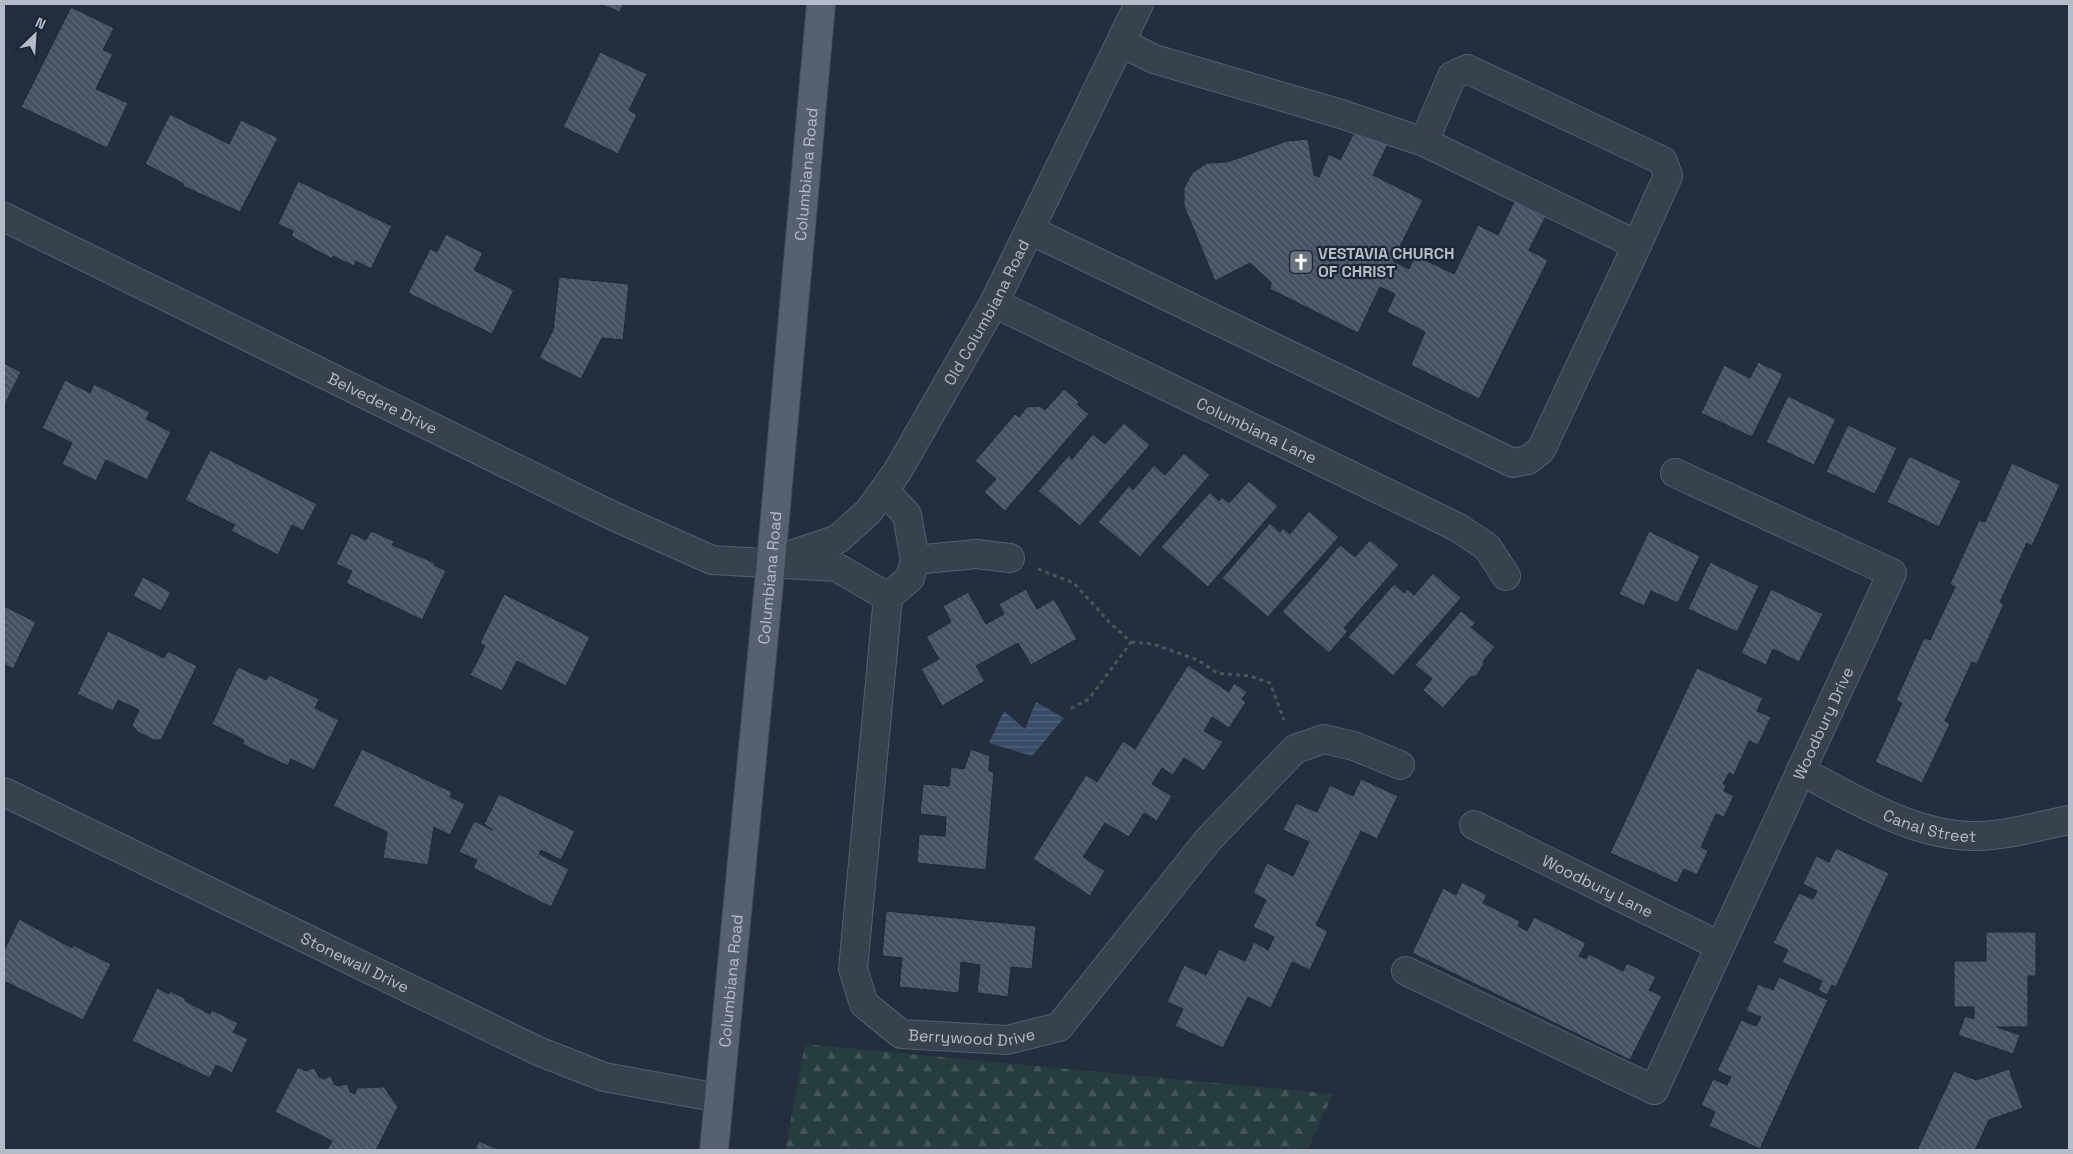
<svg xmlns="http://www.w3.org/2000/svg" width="2073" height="1154" viewBox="0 0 2073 1154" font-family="'Space Grotesk',sans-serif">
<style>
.forest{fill:url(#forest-firs)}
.water{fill:url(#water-rules)}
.building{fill:url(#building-back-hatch);stroke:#1f2835}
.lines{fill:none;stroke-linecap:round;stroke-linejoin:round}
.minor-casing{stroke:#565f6c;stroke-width:30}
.major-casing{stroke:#414a57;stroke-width:30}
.path{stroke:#44595c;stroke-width:3;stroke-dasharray:4 4;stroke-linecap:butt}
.minor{stroke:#38414e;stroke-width:28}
.major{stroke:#56606e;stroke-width:28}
.labels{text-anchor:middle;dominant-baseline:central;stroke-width:4.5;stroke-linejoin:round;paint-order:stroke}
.street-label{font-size:16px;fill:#b4bcc9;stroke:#1d2633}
.poi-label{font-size:16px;font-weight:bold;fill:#b4bcc9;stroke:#1d2633;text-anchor:start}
</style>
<defs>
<pattern id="forest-firs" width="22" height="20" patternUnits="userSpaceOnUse" patternTransform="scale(1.25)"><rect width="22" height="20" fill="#263c3f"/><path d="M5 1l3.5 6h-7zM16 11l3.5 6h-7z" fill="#435659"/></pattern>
<pattern id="water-rules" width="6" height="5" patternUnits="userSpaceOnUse" patternTransform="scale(1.25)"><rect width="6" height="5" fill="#394c67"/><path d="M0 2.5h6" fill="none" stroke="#53647b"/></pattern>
<pattern id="building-back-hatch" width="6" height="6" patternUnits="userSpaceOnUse" patternTransform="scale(1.25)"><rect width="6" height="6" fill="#455162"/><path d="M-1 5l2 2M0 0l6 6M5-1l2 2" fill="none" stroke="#5d6877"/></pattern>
</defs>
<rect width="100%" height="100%" fill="#242f3e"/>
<path class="forest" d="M805,1044L1333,1094L1307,1150H785Z"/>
<path class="water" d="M1036,702L1064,718L1032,756L989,743L1004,711L1025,729Z"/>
<path class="building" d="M600,4H623L620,12Z
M71,7L114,28L103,50L113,54L96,89L128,103L107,148L21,107Z
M600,52L647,74L629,110L637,115L618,154L563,127Z
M170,114L229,144L241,120L278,138L240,212L183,186L184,184L145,164Z
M1358,125L1389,142L1373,175L1423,200L1393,261L1409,269L1415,255L1454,274L1478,225L1498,235L1518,194L1549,210L1529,250L1548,260L1479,399L1411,365L1425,332L1387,312L1395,294L1380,287L1358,333L1270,289L1271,282L1250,263L1215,281L1184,206V188L1192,173L1207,163L1227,162L1287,141L1308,139L1314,175L1319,177L1329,154L1340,160Z
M298,181L392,226L371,269L356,261L354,266L333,256L332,259L291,236L293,231L278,224Z
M446,234L483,253L474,270L514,290L492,334L408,293L430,249L437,252Z
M559,277L629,284L623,340L602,338L581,379L539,358L553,330Z
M1758,362L1783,374L1752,437L1701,413L1724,365L1750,378Z
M4,363L21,372L4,406Z
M65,380L90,393L94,384L150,412L146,419L171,432L147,480L106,460L96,481L62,464L72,443L42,428Z
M1064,389L1079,402L1077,404L1089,414L1005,511L984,492L996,479L975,461L1015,414L1019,417L1027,407L1040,406L1045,410Z
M1788,396L1836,419L1814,465L1766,442Z
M1124,423L1150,445L1080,526L1038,491L1069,455L1072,459L1093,434L1105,444Z
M1848,425L1897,448L1875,494L1826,472Z
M210,450L317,504L303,531L292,525L278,555L231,531L235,525L185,500Z
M1184,453L1210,475L1140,557L1098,522L1129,486L1133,490L1154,465L1165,475Z
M1909,456L1961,481L1939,527L1887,502Z
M2012,463L2060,485L2032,546L2027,543L2000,602L2004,604L1977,664L1972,662L1945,721L1950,724L1922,783L1875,762L1902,703L1896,700L1924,638L1930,640L1955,587L1950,584L1979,520L1985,522Z
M1249,481L1278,506L1208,587L1161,547L1210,492L1219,501L1222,497L1229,503Z
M1309,511L1339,537L1268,617L1222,578L1270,523L1280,532L1283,528L1290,534Z
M371,531L394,541L392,545L435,563L434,565L446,571L422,620L346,583L352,571L336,564L351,533L366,540Z
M1649,531L1700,556L1678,603L1651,591L1644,606L1619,594Z
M1370,540L1399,565L1344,628L1348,631L1329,653L1282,612L1340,545L1355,557Z
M1710,562L1759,586L1737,632L1688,609Z
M1433,573L1461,598L1393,676L1348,637L1394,584L1404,593L1407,589L1414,595Z
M143,577L171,592L161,611L133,596Z
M1026,589L1037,609L1054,599L1077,639L1031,665L1018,643L976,666L985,681L942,706L921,669L939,659L926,637L951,622L943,606L968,592L986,624L1004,614L999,604Z
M1771,589L1823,614L1799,662L1773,649L1766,665L1741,653Z
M504,594L590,637L566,686L517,661L502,691L470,675L485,646L480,643Z
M4,606L36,622L13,669L4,664Z
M1461,611L1476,623L1471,627L1495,647L1484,660L1483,666L1476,676L1470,677L1443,708L1423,690L1432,679L1415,665Z
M108,631L164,658L168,651L197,666L161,740H154L138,732L132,725L139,710L118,700L113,711L77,694Z
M1188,665L1229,692L1234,683L1247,692L1242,699L1246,702L1229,728L1212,717L1204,731L1223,742L1204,771L1184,758L1173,775L1162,768L1152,784L1172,796L1157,821L1144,813L1129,837L1105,823L1083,857L1105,871L1090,896L1033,859L1086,775L1097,782L1123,741L1135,749Z
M238,667L266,680L269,675L319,699L315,708L339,720L314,770L291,759L288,766L242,744L244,740L212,724Z
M1697,668L1763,698L1757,711L1771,717L1758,745L1749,741L1734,775L1729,773L1723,784L1726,785L1724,791L1734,796L1724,817L1716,814L1701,847L1708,851L1697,875L1684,869L1677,883L1610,853Z
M362,749L452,792L450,797L465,804L450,835L434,827L428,865L383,858L387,832L333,806Z
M971,749L990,756L989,771L994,772L986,870L917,863L919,834L945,836L946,817L920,814L923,784L949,786L951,767L964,769Z
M1361,779L1398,796L1377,839L1361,831L1316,925L1328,931L1310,970L1292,962L1271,1008L1248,997L1223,1048L1175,1026L1183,1009L1167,1002L1184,965L1206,975L1219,949L1245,961L1254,942L1268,950L1274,937L1253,927L1266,900L1253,893L1267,863L1293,876L1309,842L1283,830L1296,803L1317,812L1330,785L1353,796Z
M499,794L575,831L561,860L541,850L539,854L569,869L551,907L473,868L477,860L459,852L474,821L493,830L484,824Z
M1836,848L1889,873L1836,987L1832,985L1827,995L1818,990L1822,981L1782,962L1788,950L1773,943L1799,893L1813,899L1817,891L1803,884L1816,856L1829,862Z
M1462,882L1487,895L1483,903L1520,921L1518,926L1527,931L1534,917L1586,943L1579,956L1586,959L1589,954L1623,971L1627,963L1656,977L1649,990L1662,996L1630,1060L1412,953L1443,888L1456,895Z
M886,911L1036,926L1032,969L1011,967L1008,997L977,993L980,965L961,962L959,993L899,987L902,958L882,956Z
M19,919L72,948L73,945L111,964L83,1020L4,981V951Z
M1986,932H2036V976H2028V1027H1997L2020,1035L2013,1054L1958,1035L1965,1016L1974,1019V1007H1954V961H1986Z
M1779,977L1828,1000L1760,1149L1709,1126L1715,1112L1701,1105L1713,1079L1727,1085L1731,1077L1717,1071L1741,1020L1756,1026L1761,1017L1746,1011L1758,984L1773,990Z
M157,988L169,994L170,991L186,999L185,1001L210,1014L212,1010L238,1023L233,1032L248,1039L232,1073L216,1065L210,1078L132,1041Z
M298,1067L306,1071L314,1068L319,1077L323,1079L331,1076L334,1084L338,1086L348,1084L350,1092L355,1094L357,1088L384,1087L398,1107L376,1150H327L332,1141L275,1112Z
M2009,1069L2023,1108L1989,1120L1975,1150H1917L1954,1071L1976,1080Z
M479,1141L500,1150H475Z"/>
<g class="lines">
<defs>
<g id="minor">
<path d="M1424,142L1452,76L1467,69L1663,161L1668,176L1637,245"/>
<path id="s1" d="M4,217L611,515L712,560L836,567L888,597"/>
<path d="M1030,230L1513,463L1528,460L1541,450L1637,245L1424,142L1341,114L1154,59L1122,43"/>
<path id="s2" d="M994,303L1457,527L1487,547L1506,576"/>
<path d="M884,490L907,515L915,560L910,578L888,597"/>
<path id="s3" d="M782,558L838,539L869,511L897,472L994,303L1139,4"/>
<path d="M915,560L976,554L1010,558"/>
<path id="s4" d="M888,597L853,969L864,1004L901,1034L1007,1040L1059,1027L1208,840L1295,749L1324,739L1354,746L1400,765"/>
<path id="s5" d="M1800,771C1855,798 1912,836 1975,836C2007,836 2038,826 2069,820"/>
<path id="s6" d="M4,792L538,1051L604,1077L719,1098"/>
<path id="s7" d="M1474,825L1720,946"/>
<path id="s8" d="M1406,971L1654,1090L1892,573L1675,473"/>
</g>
<g id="major">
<path id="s9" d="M714,1150L771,562L821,4"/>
</g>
</defs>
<use href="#minor" class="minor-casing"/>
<use href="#major" class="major-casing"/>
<path class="path" d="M1038,569L1074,583L1109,622L1131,642L1089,699L1068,710
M1131,642L1153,644L1198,660L1217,673L1250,676L1270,683L1284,720"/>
<use href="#minor" class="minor"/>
<use href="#major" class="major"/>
</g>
<defs>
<symbol id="church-square" viewBox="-11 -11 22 22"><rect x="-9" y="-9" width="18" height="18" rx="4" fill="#6b7280" stroke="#1d2633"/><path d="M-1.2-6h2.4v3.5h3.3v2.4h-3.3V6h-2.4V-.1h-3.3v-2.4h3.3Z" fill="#fff"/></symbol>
</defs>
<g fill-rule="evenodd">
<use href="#church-square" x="1287" y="248" width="28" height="28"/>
</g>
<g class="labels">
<g class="street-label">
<text stroke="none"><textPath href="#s9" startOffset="980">Columbiana Road</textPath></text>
<text stroke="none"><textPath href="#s3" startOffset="332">Old Columbiana Road</textPath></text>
<text stroke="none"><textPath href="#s1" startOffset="422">Belvedere Drive</textPath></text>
<text stroke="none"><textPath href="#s2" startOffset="292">Columbiana Lane</textPath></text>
<text stroke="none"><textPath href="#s9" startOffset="575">Columbiana Road</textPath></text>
<text stroke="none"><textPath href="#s8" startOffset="679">Woodbury Drive</textPath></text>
<text stroke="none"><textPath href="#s5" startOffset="142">Canal Street</textPath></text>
<text stroke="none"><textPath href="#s7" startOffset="138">Woodbury Lane</textPath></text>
<text stroke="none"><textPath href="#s6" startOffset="390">Stonewall Drive</textPath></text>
<text stroke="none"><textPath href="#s9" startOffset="170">Columbiana Road</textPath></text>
<text stroke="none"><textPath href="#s4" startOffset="529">Berrywood Drive</textPath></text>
</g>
<g class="poi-label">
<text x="1318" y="253">VESTAVIA CHURCH<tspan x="1318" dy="18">OF CHRIST</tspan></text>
</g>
</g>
<rect width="2073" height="1154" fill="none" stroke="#b4bcc9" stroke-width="10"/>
<g transform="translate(35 35) rotate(25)" stroke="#1d2633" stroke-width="4" paint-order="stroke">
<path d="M0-4L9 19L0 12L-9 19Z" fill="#b4bcc9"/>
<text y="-8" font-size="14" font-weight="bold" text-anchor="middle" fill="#b4bcc9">N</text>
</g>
</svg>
